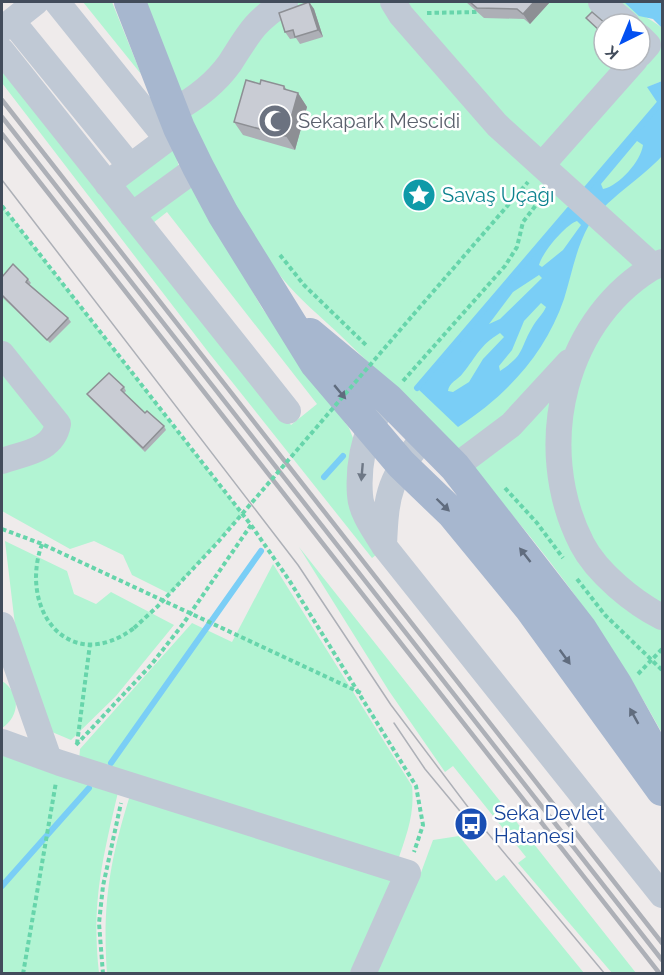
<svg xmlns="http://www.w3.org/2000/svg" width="664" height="975" viewBox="0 0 664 975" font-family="Raleway,sans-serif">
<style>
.green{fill:#b2f4d3;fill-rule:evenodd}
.water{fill:#7acef6;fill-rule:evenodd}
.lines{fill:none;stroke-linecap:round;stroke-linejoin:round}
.stream{stroke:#7acef6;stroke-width:6}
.path{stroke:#67d5ab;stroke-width:4;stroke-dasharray:4.5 3;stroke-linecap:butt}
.minor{stroke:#c0c9d5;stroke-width:26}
.major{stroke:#a7b7cf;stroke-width:32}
.tram{stroke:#adb0b7;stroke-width:1.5}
.rail{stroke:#adb0b7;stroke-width:4.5}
.path-bridge{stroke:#67d5ab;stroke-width:4;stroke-dasharray:4.5 3;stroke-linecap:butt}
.wall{fill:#adafb6}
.shaded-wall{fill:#8d8f94}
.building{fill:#c9ccd4;stroke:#8d8f94;stroke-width:1.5}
.oneway{fill:#606c7e}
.oneway2{fill:#6e7886}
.labels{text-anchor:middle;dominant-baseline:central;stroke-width:5;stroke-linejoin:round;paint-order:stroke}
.worship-label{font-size:20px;fill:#5b616d;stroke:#fff;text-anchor:start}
.culture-label{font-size:20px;fill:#0d838f;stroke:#fff;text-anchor:start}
.transit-label{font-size:20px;fill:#164399;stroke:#fff;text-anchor:start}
</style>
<rect width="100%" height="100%" fill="#efebeb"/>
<path class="green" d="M83,2H112L141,74Z
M145,2H625C636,14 649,17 662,28V81L648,87L662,108V733C599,617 517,512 424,419C397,390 369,363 340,335C321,317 299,299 282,278C218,197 182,96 145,2ZM604,24H640V60H604Z
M2,61L291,425L317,404L167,212L153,223L145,214L190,182L262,308L349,428L353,438L351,489L380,552L372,558L209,353L2,83Z
M173,145L179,167L135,202L117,188Z
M2,206L242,514L170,594L132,575L123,555L94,541L70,549L2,511Z
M5,541L67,571L74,594L96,604L111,592L174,625L116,696L71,740L45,729L15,625Z
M299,547L636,973H612L518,863L526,857L453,766L445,772L389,691Z
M273,564L412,786C415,815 406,836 397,863L79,761L80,749L192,623L232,642Z
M2,681C21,693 20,716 2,728Z
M2,755L119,788C103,857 91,902 99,973L2,974Z
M131,792L394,875L350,973L107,974C102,904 110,859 131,792Z
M459,836L496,881L504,875L584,973L374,974L419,878L433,840Z"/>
<path class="water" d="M624,2H662V28L653,19L639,16Z
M662,81V156C642,178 604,201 589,225C576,248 572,273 564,299C545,354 507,395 458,427L417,388L659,105L647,87ZM637,141L643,145C641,161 619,186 603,189L601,184ZM577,221L581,225L563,250L542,267L539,265C542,253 565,225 577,221ZM539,275L542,278L500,319L489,324L513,292ZM541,303L546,307C543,314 537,319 533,326C519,349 526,354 500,371L499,366L512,350L524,321ZM500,333L504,337L483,359L469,382L453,392L448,391C449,382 458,380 463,373C477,356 479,346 500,333Z"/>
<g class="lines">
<path class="stream" d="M583,193L659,104
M417,388L569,210
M324,477L343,456
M111,763L261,551
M2,886L89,788"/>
<path class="path" d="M427,13L477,12
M2,206L251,525L289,580L416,786L423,825L414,852
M280,255L304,285L368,347
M413,315L528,182
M403,381L505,266L517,247L523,222L543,196
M505,488L537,523L563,558
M2,529L42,544L361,693
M42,544C18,611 70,676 134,628
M577,579L605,615L662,670
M638,674L662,649
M77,744L90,644
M76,745L151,665L183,624L251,525
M23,974L56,782
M103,974L99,923L103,886L121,803"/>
<path class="minor" d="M57,2L167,139L107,184
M393,2L401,15L497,125L654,267
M601,2L627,24
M12,21L130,166
M2,29L36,2
M640,37L648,45L640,54
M2,51L288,411
M173,111C195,99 215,84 230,63C248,35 255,20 285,2
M542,165L635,60
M132,215L198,167
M662,262C563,314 532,447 582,544C597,573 634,603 662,617
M2,354L58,424C53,451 25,453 2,461
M378,414C363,435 358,469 360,495C361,513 375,531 384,546L662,895
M455,467L511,425L569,362
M384,546C386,491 390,478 425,436
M2,625L49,759
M2,742L60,763L408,873L363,974"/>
<path class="major" d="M130,2L179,128L198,167L223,214L316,364L401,464L453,514L530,608L662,790
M310,334L388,399L455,467L581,629L616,684L656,756"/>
<path class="tram" d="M2,180L298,565L391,705L486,831L605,974
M394,723L425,769L464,816"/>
<path class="rail" d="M2,100L662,943
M2,117L662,960
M2,134L660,974"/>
<path class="path-bridge" d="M134,628L158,606L218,542L413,315"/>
</g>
<path class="wall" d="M309,2L314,9L323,37L300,44L296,38L290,39L285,32Z
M466,2H550L530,24L524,19L484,18Z
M260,84L284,86L287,90L298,93L307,107L295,150L243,135L234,122Z
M2,277L28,279L31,283L29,285L68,318L71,322L50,343L2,297Z
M124,387L126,391L124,393L145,413L164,426L166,430L145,452L90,398L87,394Z"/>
<path class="shaded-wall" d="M309,2L314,9L323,37L318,30Z
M534,2H550L530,24L523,14Z
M604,26V33L602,34L600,31Z
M298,93L307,107L295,150L286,136Z"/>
<path class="building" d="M309,2L318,30L295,37L293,30L285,32L279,13Z
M470,2H534L523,14L517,9L477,8Z
M592,12L606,24H604V26L600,31L586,18Z
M246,80L260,84L261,80L284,86V89L298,93L286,136L234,122Z
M13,264L28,279L26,282L68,318L47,340L2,295V277Z
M109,373L124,387L121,390L145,413L147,411L164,426L143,448L87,394Z"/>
<defs><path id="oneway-solid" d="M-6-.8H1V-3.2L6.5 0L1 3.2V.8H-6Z" transform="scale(1.5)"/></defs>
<g class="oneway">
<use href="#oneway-solid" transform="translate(340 392) rotate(50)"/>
<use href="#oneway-solid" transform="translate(443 505) rotate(44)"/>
<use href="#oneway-solid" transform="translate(525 555) rotate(-128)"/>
<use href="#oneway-solid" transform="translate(565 657) rotate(54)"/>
<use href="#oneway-solid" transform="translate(634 716) rotate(-119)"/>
</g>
<use class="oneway2" href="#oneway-solid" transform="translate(362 472) rotate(95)"/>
<defs>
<symbol id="mosque-disc" viewBox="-11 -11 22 22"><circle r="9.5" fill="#6b7280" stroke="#fff"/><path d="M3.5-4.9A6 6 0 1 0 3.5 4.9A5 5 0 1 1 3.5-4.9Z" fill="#fff"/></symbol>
<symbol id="sight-disc" viewBox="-11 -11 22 22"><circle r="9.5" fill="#0f9aa8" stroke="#fff"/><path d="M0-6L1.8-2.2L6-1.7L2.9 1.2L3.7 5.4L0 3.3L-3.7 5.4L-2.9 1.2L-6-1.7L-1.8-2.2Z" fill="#fff"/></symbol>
<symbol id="bus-disc" viewBox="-11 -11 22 22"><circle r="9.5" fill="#1a4fb4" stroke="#fff"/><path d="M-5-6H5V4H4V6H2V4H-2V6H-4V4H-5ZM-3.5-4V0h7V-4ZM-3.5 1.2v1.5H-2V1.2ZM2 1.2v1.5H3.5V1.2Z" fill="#fff"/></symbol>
</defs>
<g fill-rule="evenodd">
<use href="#mosque-disc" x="256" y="102" width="38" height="38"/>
<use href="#sight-disc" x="400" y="176" width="38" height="38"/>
<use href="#bus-disc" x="452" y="805" width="38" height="38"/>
</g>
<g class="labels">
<g class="worship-label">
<text x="298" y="121">Sekapark Mescidi</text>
</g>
<g class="culture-label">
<text x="442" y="195">Savaş Uçağı</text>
</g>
<g class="transit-label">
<text x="494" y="813">Seka Devlet<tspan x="494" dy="23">Hatanesi</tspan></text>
</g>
</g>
<rect width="664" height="975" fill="none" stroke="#424c5b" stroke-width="6"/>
<g transform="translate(622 42) rotate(223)"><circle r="28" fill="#ffffff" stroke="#b3b7bd" stroke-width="1.5"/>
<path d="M0-4.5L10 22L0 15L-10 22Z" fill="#0350f1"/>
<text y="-9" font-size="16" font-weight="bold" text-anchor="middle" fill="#424c5b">K</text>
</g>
</svg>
